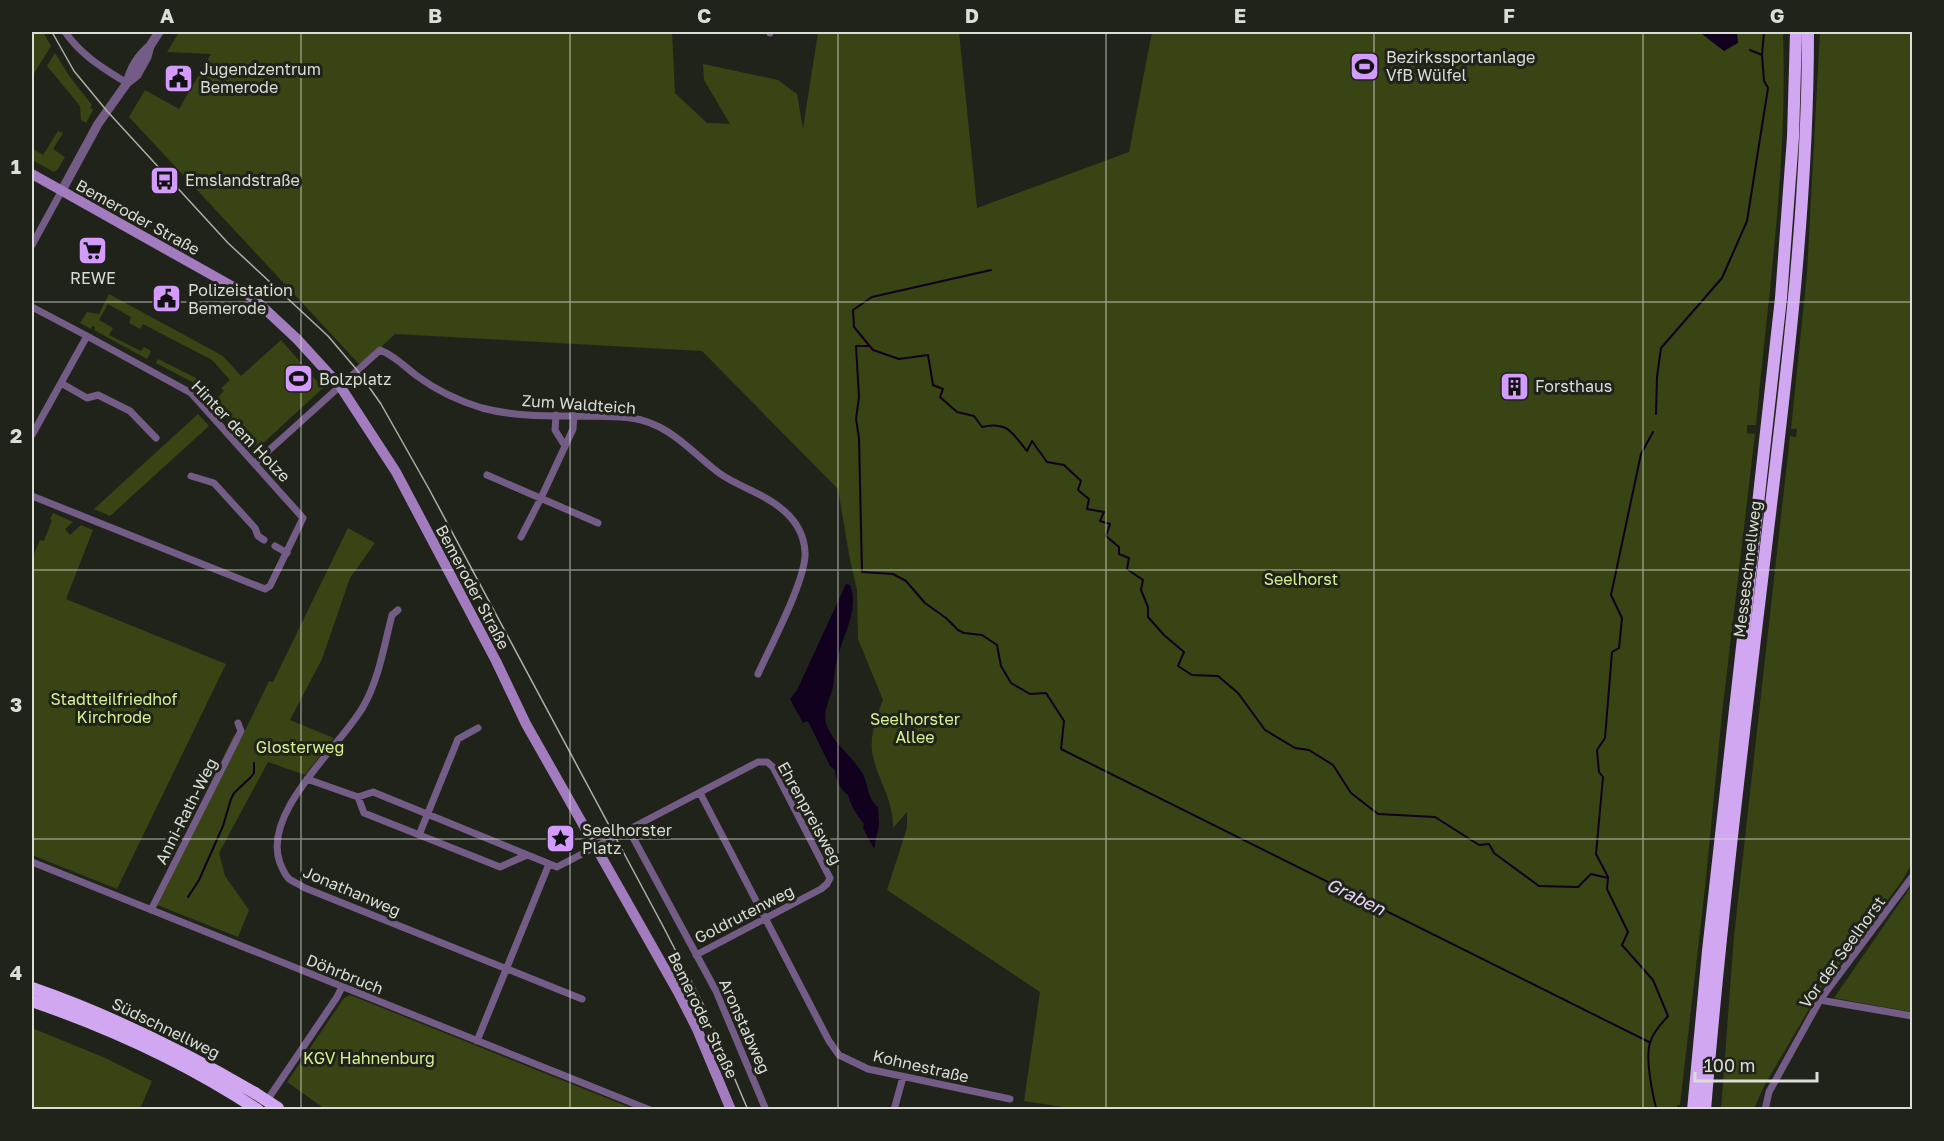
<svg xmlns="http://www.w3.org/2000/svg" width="1944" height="1141" viewBox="0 0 1944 1141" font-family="'Golos Text',sans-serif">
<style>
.green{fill:#384413}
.water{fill:#11001e}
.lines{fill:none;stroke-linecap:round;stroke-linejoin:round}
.stream{stroke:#11001e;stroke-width:2}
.minor{stroke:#735c86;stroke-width:7}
.tertiary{stroke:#735c86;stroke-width:9}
.secondary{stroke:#a27cbf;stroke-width:10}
.trunk{stroke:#d2a7f2;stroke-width:12}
.tram{stroke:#adb0a9;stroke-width:1.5}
.trunk-bridge{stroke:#d2a7f2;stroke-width:12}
.grid{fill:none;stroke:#dbded7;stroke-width:1.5;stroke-opacity:0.55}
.labels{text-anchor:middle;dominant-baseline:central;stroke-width:6;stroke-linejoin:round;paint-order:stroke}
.poi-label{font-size:16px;fill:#dbded7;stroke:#20231a;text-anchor:start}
.street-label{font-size:16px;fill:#dbded7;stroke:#20231a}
.park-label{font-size:16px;fill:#d6f292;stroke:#20231a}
.water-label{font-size:18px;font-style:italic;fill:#e7d5f7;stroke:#20231a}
.neatline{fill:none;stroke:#dbded7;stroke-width:2}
.grid-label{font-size:20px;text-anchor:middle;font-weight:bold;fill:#dbded7}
</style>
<rect width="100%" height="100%" fill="#20231a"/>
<path class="green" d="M32,32H43L51,46L32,77Z
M179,32H672L675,93L707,123L730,124L704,80L703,64L778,80L797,94L803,129L818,32H959L977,208L1129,152L1152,32H1783C1788,163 1768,295 1756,425H1747V433L1755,434L1722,714L1705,888L1680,1105H1677V1110H1082L1024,1101L1040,992L887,890L907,828V812L893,828C894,799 876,778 872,751C870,734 877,716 883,700L858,639L857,590L850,560L838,489L702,351L395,334L361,366L129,117L145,90L179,109L211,54L167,52Z
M1820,32H1912V863L1902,881L1819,992L1763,1088L1754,1109H1721L1734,936L1790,436L1796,437L1797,429H1791L1807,273Z
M55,53L70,77L92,105L90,107L93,110L86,123L81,120L80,106L47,66Z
M58,131L63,133L53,149L65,157L58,169L54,172L32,160V148L43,155Z
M109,294L223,356L241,376L281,340L323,388L259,447H253L194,383L156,363L158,359L196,378L216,399L224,391L221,388L230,380L212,360L143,324L140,329L129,323L131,317L108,304L99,320L113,328L109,335L141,351L144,347L151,351L147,359L94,330L95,327L92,326L91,329L80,323L87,312L99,314Z
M198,414L209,426L110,516L94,509Z
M53,513L73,522L65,529L70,535L81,525L93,530L66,599L226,664L117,889L32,855V554H34L40,540L44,541L52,520L50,519Z
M348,528L375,543L350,578L322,659L290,720L334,738L305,775L268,762L219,853L225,876L249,910L238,937L152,903L234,735L241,739L269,681L273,682Z
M1912,885V1012L1834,998Z
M350,995L634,1109H325L287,1082L344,998Z
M32,1028L103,1057L152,1081L140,1109H32Z"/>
<path class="water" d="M1702,32H1737L1738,43L1724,51L1702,34Z
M846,584L850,585C860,610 842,636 837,660C834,669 835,678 833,687C830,698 823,712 826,723C831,741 851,755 861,771C869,782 866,798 878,807L879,825L874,849L863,828L864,824C856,814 851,806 848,795C841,791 835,778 835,770L830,766L808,721L803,723L790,699L797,690Z"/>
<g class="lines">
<path class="stream" d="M1762,55L1764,32
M991,270L872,297L853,310L854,327L873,350L899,359L928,355L933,385L943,389L940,397L957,412L974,416L982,427C1008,421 1012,433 1027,451L1032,441L1047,462L1064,465L1081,481L1078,490L1089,499L1087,509L1104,512L1100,521L1110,524L1106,536L1119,547V554L1129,558L1127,569L1143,580L1141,590L1148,607V617L1164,635L1184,652L1178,666L1192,675L1218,676L1238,693L1265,730L1295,748L1309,750L1333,765L1351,793L1378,814L1435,817L1479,845L1489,844L1494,853L1539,886L1578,887L1591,874L1608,878L1607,889L1628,932L1622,945L1653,980L1668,1016C1662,1023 1654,1031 1651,1040C1644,1056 1652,1091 1656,1108L1658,1110
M869,346H856L859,397L856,419L859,438L862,572L893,574L906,581L925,603L946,618L958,630L964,633L982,635L997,645L1001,666L1011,683L1030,694L1046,693L1064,721L1061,749L1649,1042
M1656,414L1657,377L1661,348L1722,278L1747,221L1768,88L1764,81L1762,55L1750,50
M1608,877L1596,854L1603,777L1599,772L1597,750L1605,738L1612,652L1619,648L1622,618L1611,595L1641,454L1653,432
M188,897L199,880L223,826L231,799L234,793L251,777L254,773V763"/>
<path class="minor" d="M65,32C82,56 103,68 127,83
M770,32V33
M32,245L61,192
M32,307L87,336
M61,383L87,398L98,395L130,411L156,438
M556,415L555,430L565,446
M32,435L87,336L191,393L303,518L270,586L265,589L32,496
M255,463L380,350C395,356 404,366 417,376C436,390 459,401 482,408C530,421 582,413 631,418C669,423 691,452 719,473C737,486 760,492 778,506C793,517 804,533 805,552C807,578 770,647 758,674
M487,475L598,523
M191,476L214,483L255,528L258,536L264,540
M521,537L541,498L573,429L574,415
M275,546L287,553
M398,610L392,615C384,646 379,679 363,707C340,747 261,812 280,863C282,868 285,875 289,879C294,882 300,885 305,888L582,999
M307,779L358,797L373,792L557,867L758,762H767L773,767L830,878L827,884L821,889L696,955
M700,793L829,1041L839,1055L868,1069L1010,1099
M358,797L364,813L500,867L527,855
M629,830L716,991L766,1110
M419,835L458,739L478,728
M32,862L650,1110
M151,910L241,731L238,723
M1820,1000L1912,1016
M477,1041L549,864
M266,1102L337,997L342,987
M894,1110L903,1077
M1765,1110L1769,1092L1820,1000L1912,877"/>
<path class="tertiary" d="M150,46L159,32
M61,192L98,124L127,83L137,75L147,57L150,46C138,56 131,67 127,83"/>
<path class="secondary" d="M32,174L253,298L297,339L340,386L396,472L496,661L526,724L678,992L697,1029L731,1110"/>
<path class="trunk" d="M32,988C110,1015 183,1051 255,1093
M32,1001C110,1028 189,1064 258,1110
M1693,1110L1708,951L1781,298L1793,137L1796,32
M1705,1110C1721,916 1745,723 1768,530C1788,365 1808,198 1808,32"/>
<path class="tram" d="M52,32L74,71L107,111L228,243L328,336L357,370L381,404L429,489L664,928L703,1004L748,1110"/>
<path class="trunk-bridge" d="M255,1093L278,1108"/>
</g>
<path class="grid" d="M301,32V1110M570,32V1110M838,32V1110M1106,32V1110M1374,32V1110M1643,32V1110M32,302H1912M32,570H1912M32,839H1912"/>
<defs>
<symbol id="stadium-square" viewBox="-11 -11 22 22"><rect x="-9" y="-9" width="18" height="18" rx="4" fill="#d39cfc" stroke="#20231a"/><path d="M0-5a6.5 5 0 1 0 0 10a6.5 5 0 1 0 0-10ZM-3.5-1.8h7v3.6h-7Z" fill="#111"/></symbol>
<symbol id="civic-square" viewBox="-11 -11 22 22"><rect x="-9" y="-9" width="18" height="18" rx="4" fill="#d39cfc" stroke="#20231a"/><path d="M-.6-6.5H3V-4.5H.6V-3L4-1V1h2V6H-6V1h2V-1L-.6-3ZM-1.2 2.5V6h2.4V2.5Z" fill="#111"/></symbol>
<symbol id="bus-square" viewBox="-11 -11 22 22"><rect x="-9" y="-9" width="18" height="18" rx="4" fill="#d39cfc" stroke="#20231a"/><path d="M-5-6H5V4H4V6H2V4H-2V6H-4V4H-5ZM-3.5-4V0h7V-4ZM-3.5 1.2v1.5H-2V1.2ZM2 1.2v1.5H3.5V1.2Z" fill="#111"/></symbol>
<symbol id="supermarket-square" viewBox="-11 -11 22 22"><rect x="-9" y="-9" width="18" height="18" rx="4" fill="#d39cfc" stroke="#20231a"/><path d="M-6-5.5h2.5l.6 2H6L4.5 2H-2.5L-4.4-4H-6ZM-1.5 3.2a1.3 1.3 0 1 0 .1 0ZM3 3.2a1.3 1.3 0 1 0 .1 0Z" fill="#111"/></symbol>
<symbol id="building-square" viewBox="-11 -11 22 22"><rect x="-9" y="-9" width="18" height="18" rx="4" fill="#d39cfc" stroke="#20231a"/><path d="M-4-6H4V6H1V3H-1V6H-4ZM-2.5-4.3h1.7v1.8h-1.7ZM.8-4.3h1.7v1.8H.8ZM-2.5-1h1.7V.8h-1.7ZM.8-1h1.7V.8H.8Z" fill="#111"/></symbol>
<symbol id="sight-square" viewBox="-11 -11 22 22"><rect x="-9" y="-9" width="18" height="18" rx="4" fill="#d39cfc" stroke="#20231a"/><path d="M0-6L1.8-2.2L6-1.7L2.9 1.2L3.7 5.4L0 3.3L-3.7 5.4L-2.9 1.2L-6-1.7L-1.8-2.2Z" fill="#111"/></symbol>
</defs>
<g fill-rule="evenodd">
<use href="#stadium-square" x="1348" y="50" width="33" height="33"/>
<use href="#civic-square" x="162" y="62" width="33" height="33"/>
<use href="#bus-square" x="148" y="164" width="33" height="33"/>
<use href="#supermarket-square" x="76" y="234" width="33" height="33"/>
<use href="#civic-square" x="150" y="282" width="33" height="33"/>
<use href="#stadium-square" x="282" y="362" width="33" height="33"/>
<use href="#building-square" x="1498" y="370" width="33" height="33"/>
<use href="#sight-square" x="544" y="822" width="33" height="33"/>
</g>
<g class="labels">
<g class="poi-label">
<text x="1386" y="57">Bezirkssportanlage<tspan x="1386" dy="18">VfB Wülfel</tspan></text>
<text x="200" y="69">Jugendzentrum<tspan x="200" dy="18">Bemerode</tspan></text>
<text x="185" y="180">Emslandstraße</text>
<text x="93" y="278" text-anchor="middle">REWE</text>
<text x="188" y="290">Polizeistation<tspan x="188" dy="18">Bemerode</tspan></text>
<text x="319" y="379">Bolzplatz</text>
<text x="1535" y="386">Forsthaus</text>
<text x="582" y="830">Seelhorster<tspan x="582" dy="18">Platz</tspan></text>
</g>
<g class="street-label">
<text transform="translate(138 217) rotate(29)">Bemeroder Straße</text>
<text transform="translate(579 404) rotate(4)">Zum Waldteich</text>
<text transform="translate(241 431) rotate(46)">Hinter dem Holze</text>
<text transform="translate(1747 569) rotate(-83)">Messeschnellweg</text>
<text transform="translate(473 587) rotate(62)">Bemeroder Straße</text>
<text transform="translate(186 811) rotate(-63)">Anni-Rath-Weg</text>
<text transform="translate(810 813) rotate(61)">Ehrenpreisweg</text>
<text transform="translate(352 891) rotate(23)">Jonathanweg</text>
<text transform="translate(744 914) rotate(-27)">Goldrutenweg</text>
<text transform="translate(1842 952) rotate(-54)">Vor der Seelhorst</text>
<text transform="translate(345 974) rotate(22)">Döhrbruch</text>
<text transform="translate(703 1015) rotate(64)">Bemeroder Straße</text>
<text transform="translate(745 1026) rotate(66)">Aronstabweg</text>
<text transform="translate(166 1028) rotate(26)">Südschnellweg</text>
<text transform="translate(921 1066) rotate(13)">Kohnestraße</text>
</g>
<g class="park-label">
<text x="1301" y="579">Seelhorst</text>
<text x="114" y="699">Stadtteilfriedhof<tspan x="114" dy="18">Kirchrode</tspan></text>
<text x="915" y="719">Seelhorster<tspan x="915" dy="18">Allee</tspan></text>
<text x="300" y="747">Glosterweg</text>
<text x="369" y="1058">KGV Hahnenburg</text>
</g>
<g class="water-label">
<text transform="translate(1356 896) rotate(26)">Graben</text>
</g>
</g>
<rect width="1944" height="1141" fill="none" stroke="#20231a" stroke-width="66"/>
<path d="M1695 1072v9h122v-9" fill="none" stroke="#dbded7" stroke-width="3"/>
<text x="1704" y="1072" font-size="18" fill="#dbded7" stroke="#20231a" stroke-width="4.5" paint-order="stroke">100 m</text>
<rect x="33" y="33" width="1878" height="1075" class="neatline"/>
<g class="grid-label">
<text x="167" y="23">A</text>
<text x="435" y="23">B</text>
<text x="704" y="23">C</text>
<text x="972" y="23">D</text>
<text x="1240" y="23">E</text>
<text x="1509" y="23">F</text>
<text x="1777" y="23">G</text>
<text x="16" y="174">1</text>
<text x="16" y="443">2</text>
<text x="16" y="712">3</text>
<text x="16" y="980">4</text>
</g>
</svg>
